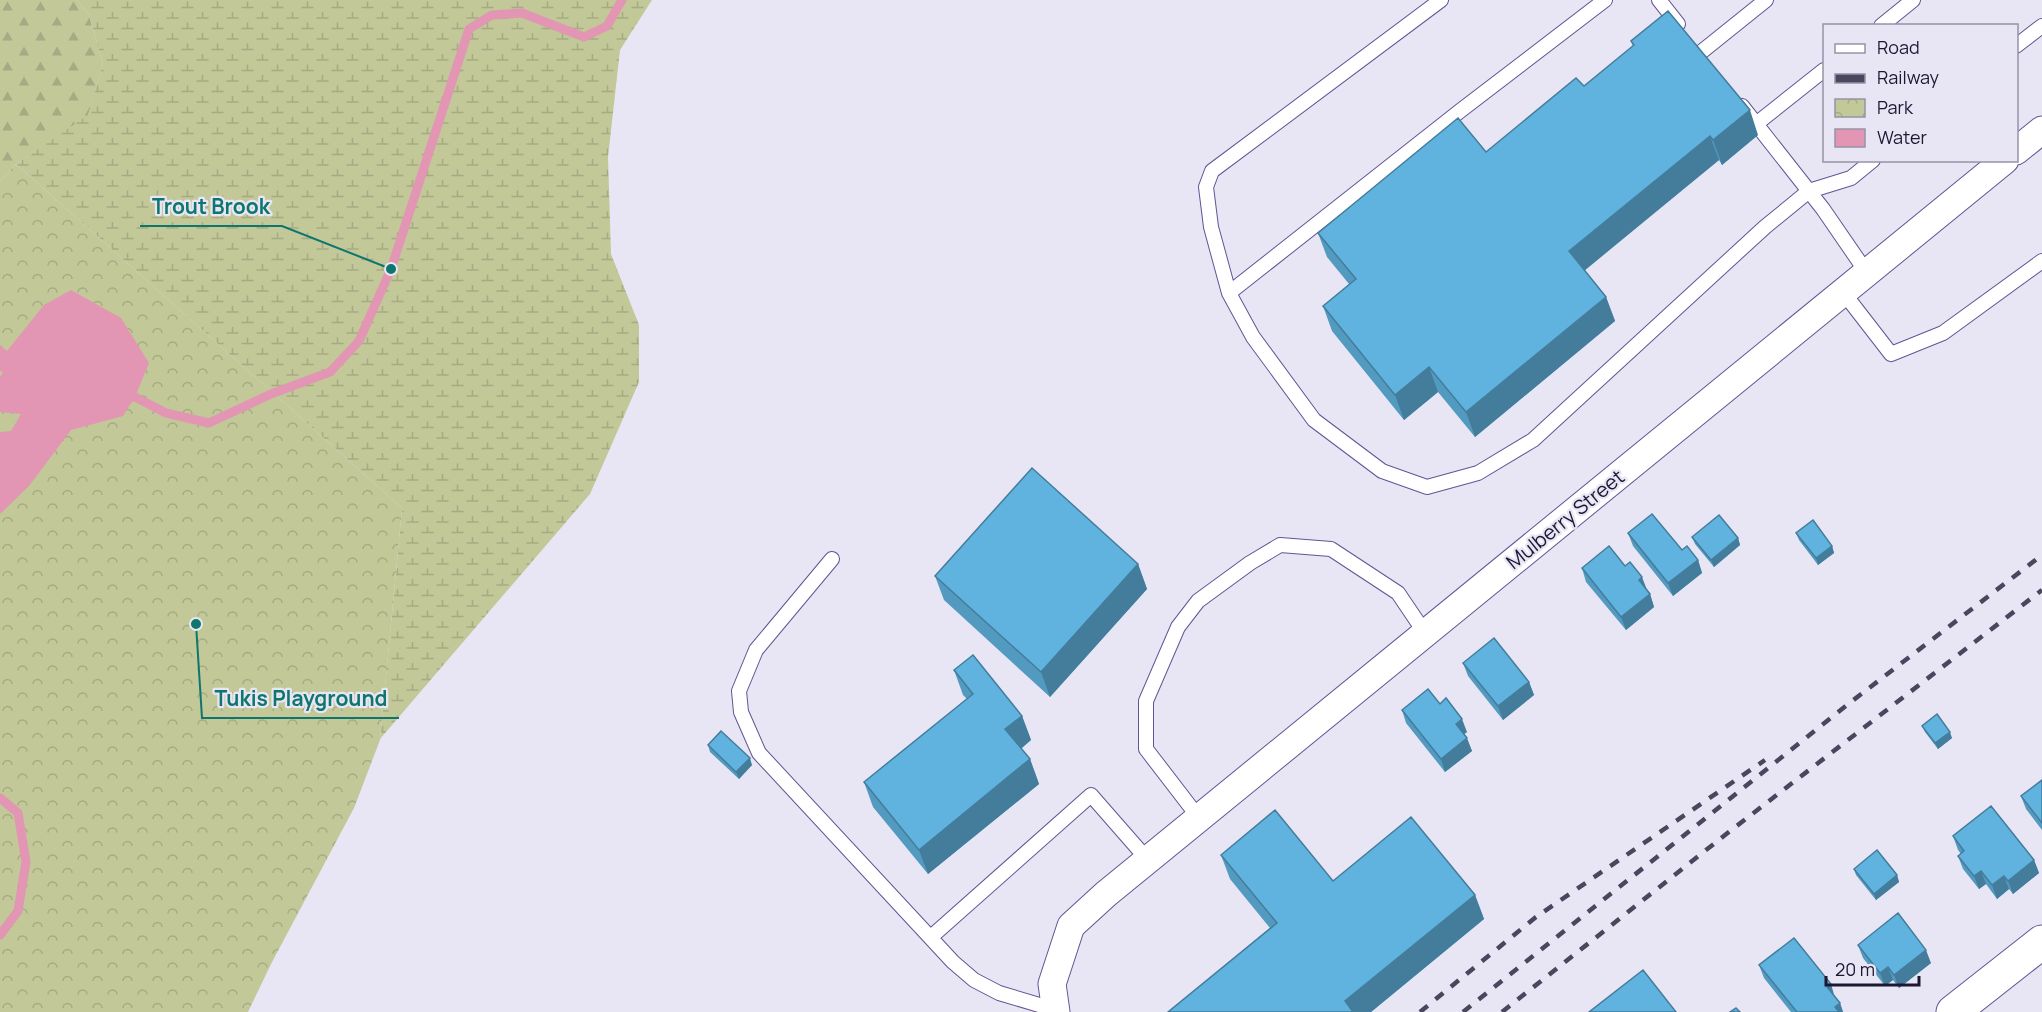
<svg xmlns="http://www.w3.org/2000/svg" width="2042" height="1012" viewBox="0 0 2042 1012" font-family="Manrope,sans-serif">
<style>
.forest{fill:url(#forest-firs)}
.wetland{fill:url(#wetland-marsh)}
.park{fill:url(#park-crowns)}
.water{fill:#e296b4}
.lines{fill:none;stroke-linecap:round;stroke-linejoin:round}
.stream{stroke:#e296b4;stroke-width:9}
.lane-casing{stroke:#645394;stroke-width:16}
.street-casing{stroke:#645394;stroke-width:29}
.primary-casing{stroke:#645394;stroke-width:35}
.lane{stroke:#fff;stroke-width:14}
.street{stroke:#fff;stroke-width:27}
.primary{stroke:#fff;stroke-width:33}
.rail{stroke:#4b455d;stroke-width:4.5;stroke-dasharray:10 10;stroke-linecap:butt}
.wall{fill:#539ac0}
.shaded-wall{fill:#447d9c}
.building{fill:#61b3df;stroke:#447d9c;stroke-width:1.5}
.labels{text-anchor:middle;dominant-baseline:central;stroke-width:4.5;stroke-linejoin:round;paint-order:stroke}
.street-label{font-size:20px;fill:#1e1732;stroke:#e8e6f5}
.leader{fill:none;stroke:#0f766e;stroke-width:2}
.callout-dot{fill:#0f766e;stroke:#e8e6f5;stroke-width:2}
.callout-label{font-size:21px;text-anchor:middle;font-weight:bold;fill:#0f766e;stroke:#e8e6f5;stroke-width:4.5;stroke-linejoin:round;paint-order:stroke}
</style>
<defs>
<pattern id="forest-firs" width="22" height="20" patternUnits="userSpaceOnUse" patternTransform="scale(1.5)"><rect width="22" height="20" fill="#c2c898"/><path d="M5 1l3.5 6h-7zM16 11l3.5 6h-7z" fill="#a6ab83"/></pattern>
<pattern id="wetland-marsh" width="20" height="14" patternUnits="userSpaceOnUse" patternTransform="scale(1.5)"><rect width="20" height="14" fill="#c2c898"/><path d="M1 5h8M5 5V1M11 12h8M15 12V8" fill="none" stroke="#a6ab83"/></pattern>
<pattern id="park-crowns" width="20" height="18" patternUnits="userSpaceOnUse" patternTransform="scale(1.5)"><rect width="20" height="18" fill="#c2c898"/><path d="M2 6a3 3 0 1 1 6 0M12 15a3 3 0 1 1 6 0" fill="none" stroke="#a6ab83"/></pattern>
</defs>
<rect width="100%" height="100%" fill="#e8e6f5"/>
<path class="forest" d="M0,0H77L89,15L103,64L88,116L16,164L0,181Z"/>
<path class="wetland" d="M77,0H652L620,50L608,157L611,254L639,325V382L590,494L380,739L402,508L16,164L88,115L103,64L89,15Z"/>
<path class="park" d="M16,164L402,508L380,740L354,808L271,964L248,1012H0V181Z"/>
<path class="water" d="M71,290L121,318L149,363L135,397L123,416L71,430L29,486L0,514V432L11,431L21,414L0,412V377L3,372L0,371V345L7,351L44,305Z"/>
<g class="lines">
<path class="stream" d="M126,398L135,397L166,413L209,423L271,394L330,372L359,341L391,269L469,29L492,15L522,13L584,37L607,26L622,0
M0,798L18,813L26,862L18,911L0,935"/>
<defs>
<path id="lane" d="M1441,0L1212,171L1206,187L1211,227L1229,293L1253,337L1314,420L1382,471L1427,487L1478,473L1533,440L1765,227L1809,191L1851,178L1873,160
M1659,0L1678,24
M1881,26L1913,0
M2016,46L2042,26
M1700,53L1766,0
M1742,106L1823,209L1867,273
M1756,124L1824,70
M1843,292L1891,354L1943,333L2042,261
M1229,293L1460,111L1605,0
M832,559L756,650L739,691L741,712L759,753L953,962L974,980L999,993L1056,1010
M1199,818L1146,749V701L1178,627L1198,601L1250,563L1280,545L1331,549L1398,593L1425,633
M931,937L1091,795L1147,859"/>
<path id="street" d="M2016,151L2042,130
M1056,1012L1052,984L1071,926L1106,894L2005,160"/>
<path id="primary" d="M1953,1012L2042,942"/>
</defs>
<use href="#lane" class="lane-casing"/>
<use href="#street" class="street-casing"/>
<use href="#primary" class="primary-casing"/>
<use href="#lane" class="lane"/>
<use href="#street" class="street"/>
<use href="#primary" class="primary"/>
<path class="rail" d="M1420,1012L1536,917L1765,760
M1463,1012L1847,705L2042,555
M1502,1012L1725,835L2042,590"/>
</g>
<path class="wall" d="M1631,41L1758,135L1722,165L1719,160L1584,270L1606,297L1615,321L1475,437L1438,392L1404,420L1332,331L1323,306L1349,284L1327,257L1318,233L1486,152L1584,86L1633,46Z
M1628,533L1682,550L1698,560L1702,573L1673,596L1633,546Z
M1796,533L1832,546L1834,553L1818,565L1799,540Z
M1692,537L1738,538L1740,545L1714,567L1695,544Z
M1138,564L1147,589L1050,697L944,600L935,576Z
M1582,568L1647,590L1650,594L1654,607L1626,630L1586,582Z
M1463,663L1529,682L1534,695L1503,720L1468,676Z
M954,670L1022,716L1031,740L1021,749L1030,759L1039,784L928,874L873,807L864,782L967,699L963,695Z
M1402,710L1467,732L1464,734L1472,751L1445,772L1406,723Z
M1922,726L1952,738L1938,749L1925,732Z
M708,745L752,765L739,779L710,752Z
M2042,780V830L2026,809L2021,796Z
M1953,836L2034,860L2039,873L2013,894L2009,889L1997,899L1986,884L1979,889L1963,869L1958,856L1961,854L1958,850Z
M1221,855L1333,881L1475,895L1484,919L1371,1012H1168L1270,928L1230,879Z
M1854,869L1897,875L1899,882L1876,900L1856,875Z
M1858,945L1931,963L1899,988L1893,980L1885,986L1863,958Z
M1759,965L1835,998L1840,1003L1843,1012H1791L1764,978Z"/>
<path class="shaded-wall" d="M1750,110L1758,135L1722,165L1713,140Z
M1710,136L1719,160L1578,276L1569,251Z
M1606,297L1615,321L1475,437L1466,412Z
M1429,367L1438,392L1404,420L1395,395Z
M1738,538L1740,545L1714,567L1711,560Z
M1832,546L1834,553L1818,565L1816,558Z
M1698,560L1702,573L1673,596L1668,583Z
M1138,564L1147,589L1050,697L1041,672Z
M1642,577L1647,590L1639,580Z
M1650,594L1654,607L1626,630L1621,617Z
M1529,682L1534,695L1503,720L1498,706Z
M1022,716L1031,740L1014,754L1005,729Z
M1462,719L1467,732L1460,737L1456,724Z
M1950,732L1952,738L1938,749L1935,743Z
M1467,738L1472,751L1445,772L1441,759Z
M750,758L752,765L739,779L736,772Z
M1030,759L1039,784L928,874L919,850Z
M2034,860L2039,873L2013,894L2008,881Z
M1981,871L1986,884L1979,889L1974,876Z
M1897,875L1899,882L1876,900L1874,894Z
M2004,876L2009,889L1997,899L1992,885Z
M1475,895L1484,919L1371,1012H1349L1345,1001Z
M1926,950L1931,963L1899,988L1894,975Z
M1888,967L1893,980L1885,986L1880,973Z
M1831,984L1835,998L1827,987Z
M1840,1003L1843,1012H1836L1835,1007Z"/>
<path class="building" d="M1668,11L1750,110L1713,140L1710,136L1569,251L1606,297L1466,412L1429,367L1395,395L1323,306L1356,279L1318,233L1458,118L1486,152L1576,78L1584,86L1634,45L1631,41Z
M1032,468L1138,564L1041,672L935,576Z
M1652,514L1682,550L1687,546L1698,560L1668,583L1628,533Z
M1719,515L1738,538L1711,560L1692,537Z
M1813,520L1832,546L1816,558L1796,533Z
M1609,546L1625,566L1630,562L1642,577L1639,580L1650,594L1621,617L1582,568Z
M1494,638L1529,682L1498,706L1463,663Z
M973,655L1022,716L1005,729L1030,759L919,850L864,782L973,694L954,670Z
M1428,689L1440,704L1446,698L1462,719L1456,724L1467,738L1441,759L1402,710Z
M1937,714L1950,732L1935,743L1922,726Z
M721,731L750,758L736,772L708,745Z
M2042,780V823L2021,796Z
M1991,806L2034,860L2008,881L2004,876L1992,885L1981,871L1974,876L1958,856L1964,851L1953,836Z
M1275,810L1333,881L1411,817L1475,895L1345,1001L1353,1012H1168L1277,923L1221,855Z
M1877,850L1897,875L1874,894L1854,869Z
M1898,913L1926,950L1894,975L1888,967L1880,973L1858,945Z
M1794,938L1831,984L1827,987L1840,1003L1835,1007L1839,1012H1797L1759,965Z
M1643,970L1676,1012H1589Z
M1736,1008L1740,1012H1730Z"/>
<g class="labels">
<g class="street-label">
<text transform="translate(1565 519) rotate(-39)">Mulberry Street</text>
</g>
</g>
<path class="leader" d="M391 269L282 226H140M196 624L202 718H399"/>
<g class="callout-dot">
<circle cx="391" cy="269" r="6"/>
<circle cx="196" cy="624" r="6"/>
</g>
<g class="callout-label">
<text x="211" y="214">Trout Brook</text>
<text x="301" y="706">Tukis Playground</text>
</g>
<rect x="1823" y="24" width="195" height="138" fill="#e8e6f5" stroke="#9793a7" stroke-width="1.5"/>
<rect x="1835" y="44" width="30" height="9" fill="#ffffff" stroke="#9793a7" stroke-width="1.5"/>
<text x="1877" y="54" font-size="18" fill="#1e1732">Road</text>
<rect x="1835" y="74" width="30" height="9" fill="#4b455d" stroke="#9793a7" stroke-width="1.5"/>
<text x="1877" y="84" font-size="18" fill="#1e1732">Railway</text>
<rect x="1835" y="99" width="30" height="18" fill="url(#park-crowns)" stroke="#9793a7" stroke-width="1.5"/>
<text x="1877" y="114" font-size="18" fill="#1e1732">Park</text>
<rect x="1835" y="129" width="30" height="18" fill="#e296b4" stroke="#9793a7" stroke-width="1.5"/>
<text x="1877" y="144" font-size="18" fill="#1e1732">Water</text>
<path d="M1826 976v9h93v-9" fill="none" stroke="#1e1732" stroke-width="3"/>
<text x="1835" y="976" font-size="18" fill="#1e1732" stroke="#e8e6f5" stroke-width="4.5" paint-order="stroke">20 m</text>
</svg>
